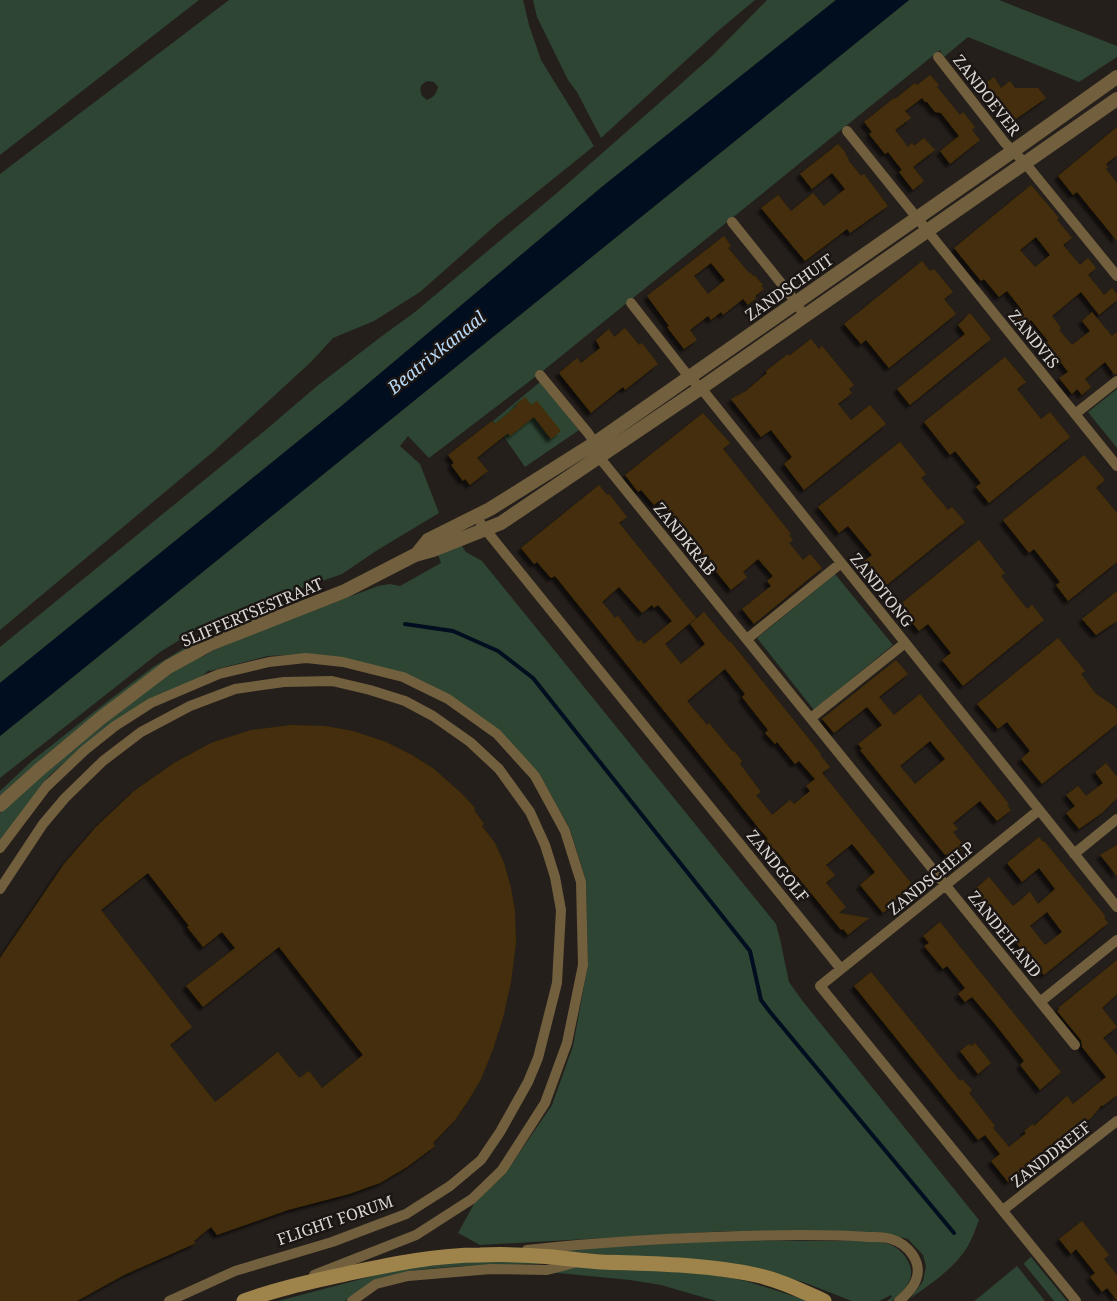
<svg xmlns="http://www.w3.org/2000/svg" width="1117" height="1301" viewBox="0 0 1117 1301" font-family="'Noto Serif',serif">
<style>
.green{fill:#2d4532;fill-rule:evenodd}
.water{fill:#000e20}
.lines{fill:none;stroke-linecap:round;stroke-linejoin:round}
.stream{stroke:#000e20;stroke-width:4}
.building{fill:#452f07;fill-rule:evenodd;filter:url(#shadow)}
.minor{stroke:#715f3d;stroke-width:10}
.tertiary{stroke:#715f3d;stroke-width:14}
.secondary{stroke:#9e834a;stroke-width:15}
.labels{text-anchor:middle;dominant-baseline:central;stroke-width:5;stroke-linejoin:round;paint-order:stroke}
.street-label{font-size:16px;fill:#dad6d4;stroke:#1b1613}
.water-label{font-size:18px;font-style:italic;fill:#b8d9f7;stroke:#1b1613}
</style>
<defs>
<filter id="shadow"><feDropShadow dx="-4" dy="4" stdDeviation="1.5" flood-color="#0009"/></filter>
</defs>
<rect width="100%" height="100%" fill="#251f1c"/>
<path class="green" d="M0,0H199L0,155Z
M229,0H523L529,25L541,60L594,146L497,224L420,292L374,321L333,338L311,362L214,451L0,630V174ZM428,81L434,82L438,87C436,94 434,97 427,100L422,96C419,88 420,84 428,81Z
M533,0H755L718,31L601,138L577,92L568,80L537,17Z
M767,0H836L603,186L339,408L0,683V647L268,428L317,386L382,336L415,312L558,192L674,90L712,56Z
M909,0H999L1117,46V57L1079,82L968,37L944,57L940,50L539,374L429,458L408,436L400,446L420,464L439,513L376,551L342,574L243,609L199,628L160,652L0,778V736Z
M540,382L579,430L525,467L493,421Z
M1117,389V448L1088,412Z
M461,545L466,552L482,561L776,924L780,939L789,982L801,999L979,1220C976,1227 974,1235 970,1242C958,1266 932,1283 911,1298L923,1281L926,1266L923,1255L908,1239L878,1232L727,1231L480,1245L458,1233L475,1202L505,1174L552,1105L573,1046L588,964L586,881L570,829L539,773L449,694L307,654L268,656L210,671L209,670L202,676L65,762L49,776L0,842V813L31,783L143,693L174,671L194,659L204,656L212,651L256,632L378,586L390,584L400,586L441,563L437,552Z
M835,574L893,645L814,710L757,638Z
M194,642V645C161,664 132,686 103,709C67,737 33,765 0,796V791L33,760L108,701L153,667Z
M728,1240C762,1240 796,1241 830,1241C845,1241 870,1240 885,1243C892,1244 899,1249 904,1255C919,1275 908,1287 892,1301H887L892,1297L891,1295L879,1301H852L803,1282L785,1277L637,1257L547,1250Z
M1031,1257L1067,1301H1054L1024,1264L1025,1262Z
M499,1259L546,1264L461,1266L415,1270L380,1278L345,1301H278L384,1273L395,1269Z
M584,1263L709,1274L746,1281L809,1301H716L661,1285L630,1280L548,1272Z
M1017,1266L1045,1301H974L977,1299Z"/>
<path class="water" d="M836,0H909L0,736V683L339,408L603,186Z"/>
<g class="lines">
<path class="stream" d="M405,624L453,631L498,651L533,678L750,951L761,1000L770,1012L954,1233"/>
</g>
<path class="building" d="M930,75L939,85L937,87L960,115L963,112L975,127L972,130L980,140L950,164L940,151L959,136L941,113L935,112L927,102H925L922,98L905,111L911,118L895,130L908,147L912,143L914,146L924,138L935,150L913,167L924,181L913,190L899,172L902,170L888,152L885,154L869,134L872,132L864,122L894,98L895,99L915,83L917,85Z
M994,77L1001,88L1010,81L1015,88H1038L1046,98L1009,124L988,97L991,95L984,84Z
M1117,127V155L1106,164L1108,167L1106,169L1117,183V241L1077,192L1073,195L1058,176Z
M838,144L846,153L845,154L849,159L848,160L861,176L864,174L888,206L850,233L847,229L805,261L761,208L778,195L791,211L813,193L824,206L845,189L832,173L812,189L800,174Z
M1031,185L1059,218L1057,220L1072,238L1063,245L1080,265L1088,258L1096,268L1088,275L1104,295L1112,288L1117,294V300L1099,315L1081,292L1052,316L1061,328L1059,330L1072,345L1090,331L1082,321L1092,312L1112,336L1117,332V374H1114L1105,362L1085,379L1091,387L1082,395L1077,389L1072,394L1059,378L1068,372L1053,352L1047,357L1039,347L1048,341L1031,320L1023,327L1015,317L1023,311L1007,291L999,297L984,279L981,281L954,248ZM1036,237L1050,255L1035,267L1020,250Z
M724,236L731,246L728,248L749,273L750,272L753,276L754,275L763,285L761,286L764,289L755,296L756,298L748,305L743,299L723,315L721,312L711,320L708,316L690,330L697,340L684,349L667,327L669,326L647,296ZM711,263L725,280L708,294L694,276Z
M922,261L930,271L934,269L953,292L944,299L956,314L889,368L866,340L861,344L844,324Z
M970,313L991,339L910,405L897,389L965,334L958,325Z
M625,328L639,345L642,343L658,364L625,390L623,387L591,413L559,373L577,358L581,363L600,348L596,340L609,329L614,337Z
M811,339L819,349L822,346L854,385L849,389L852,393L838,404L851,420L870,405L886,424L804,490L784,464L792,457L771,430L761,437L731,399L746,391L767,373L766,371L788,354L789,356Z
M1005,357L1026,382L1017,389L1032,408L1041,419L1050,412L1070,437L989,503L976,487L981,483L955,451L950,455L924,422Z
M525,397L531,405L537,401L561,431L551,439L534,417L510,436L508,433L477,458L488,471L470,485L465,479L463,481L451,465L454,463L448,455L492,421L495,424L517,406L516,405Z
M703,413L730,443L723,449L791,534L789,535L793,540L789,543L803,560L810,554L822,568L754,624L742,609L771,586L767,581L773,576L758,559L743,572L747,577L731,590L659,501L654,505L641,490L638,492L625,475Z
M900,442L926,474L921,478L948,510L952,507L965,522L883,588L863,562L872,555L848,526L839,533L818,507Z
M1084,455L1105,480L1096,488L1117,513V562L1068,601L1056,585L1060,582L1034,549L1029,553L1003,520Z
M599,485L607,495L609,494L627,517L619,523L696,618L665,644L681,664L705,644L690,624L704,612L729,642L730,641L821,754L820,755L830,767L822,773L911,883L909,884L913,889L883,913L860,885L875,872L852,844L826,865L835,875L826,883L846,907L839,913L869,918L848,935L843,929L841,930L797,876L790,870L791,869L777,851L776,852L766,840L768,839L761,831L555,576L551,578L537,562L534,564L521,548ZM619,587L642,613L652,605L654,608L658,605L672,621L644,644L641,640L638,642L618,616L615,618L602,602ZM725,669L745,694L742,697L768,730L765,733L775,744L777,742L795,764L799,761L815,779L806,786L810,791L794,804L790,800L772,815L756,795L761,792L740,764L742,761L734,751L733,752L709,723L707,725L687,701Z
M979,540L1005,573L1001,576L1027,609L1032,605L1044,620L963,686L942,660L951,653L928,624L919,631L898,606Z
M1117,591V621L1096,635L1082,619Z
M1058,638L1085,671L1081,674L1096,694L1114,706L1117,710V724L1042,784L1021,759L1030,751L1007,722L998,729L977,704Z
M896,660L908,674L879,697L894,715L920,694L1009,804L1007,805L1011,810L997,821L980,801L953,823L958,829L953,832L965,847L950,859L946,854L945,855L860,750L862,749L858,744L882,725L867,707L834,733L822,719ZM930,741L945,759L915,784L900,766Z
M291,725L325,726L353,731L386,742L412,755L434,769L461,793L475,808L474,810L484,824L482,826L495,843L504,863L511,888L515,911L516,942L511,982L503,1018L493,1049L481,1079L468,1101L455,1120L433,1143L435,1146L407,1167L380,1183L349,1194L288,1210L217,1235L211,1227L194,1241L196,1243L124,1275L77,1301H0V958L64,864L95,828L134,791L174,763L211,743L251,730ZM148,873L189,926L187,927L203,947L222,932L235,948L186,986L203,1007L279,947L363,1055L322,1088L309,1071L299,1078L278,1052L215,1102L170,1045L192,1027L101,910Z
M1106,763L1117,777V798L1102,813L1079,829L1066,813L1075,806L1066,795L1078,786L1086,796L1103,783L1095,772Z
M1039,837L1043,842L1044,841L1098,907L1106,917L1104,918L1108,923L1044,975L1040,970L1039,971L977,895L979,894L975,889L989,877L1013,906L1030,892L1038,904L1055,889L1039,868L1022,882L1007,863ZM1047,912L1062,932L1045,945L1030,926Z
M1117,845V876L1100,855Z
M940,922L1061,1072L1040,1090L1020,1065L1024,1061L995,1024L972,997L965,1002L958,994L965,988L947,966L943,969L924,946L929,943L923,936Z
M1117,960V994L1102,1008L1117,1027L1103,1038L1117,1055V1095L1103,1106L1102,1105L1091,1118L1073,1131L1048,1153L1034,1160L1035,1161L1022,1174L1021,1173L1008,1182L991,1161L1000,1154L985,1135L978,1140L854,986L871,972L960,1081L962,1079L972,1090L969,1093L995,1126L993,1128L1009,1147L1026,1133L1024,1131L1033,1124L1034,1126L1067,1096L1073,1104L1106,1077L1082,1047L1081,1040L1057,1011L1060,1009L1058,1008Z
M975,1043L991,1063L978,1074L960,1051L969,1044L971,1046Z
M1082,1221L1109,1255L1104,1259L1117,1275V1300L1107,1288L1102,1292L1090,1277L1095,1273L1076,1249L1071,1254L1059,1239Z"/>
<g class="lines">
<path class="minor" d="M938,57L1005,143L1025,163L1117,276
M847,131L1117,466
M732,222L789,293L804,315
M631,303L689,377L701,388L1117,907
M540,375L588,433L595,443L599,457L1075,1045
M1075,414L1117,381
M481,524L841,969
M747,639L841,563
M811,718L905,643
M1039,810L820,986L1076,1301
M0,848L46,787L85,750L115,726L151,703L219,674L269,662L306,658L343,662L403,677L448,699L497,734L535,776L565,831L581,882L583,965L567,1043L545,1103L502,1170L472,1199L416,1235L314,1275
M1074,854L1117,819
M0,889L43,824L65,798L103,761L141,732L190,706L235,689L284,682L332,681L370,690L405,701L433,716L470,742L499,769L530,812L545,845L555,877L561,910L557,983L538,1058L528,1082L500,1132L481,1160L450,1186L406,1214L332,1242L235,1271L169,1301
M1040,1002L1117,940
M1003,1210L1117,1121
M527,1250C618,1240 709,1236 800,1235C823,1235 845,1235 868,1237C875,1237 884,1236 891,1239C908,1244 923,1262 916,1280C913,1288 905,1296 899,1301
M352,1301L376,1284L408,1276L491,1269L547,1270L578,1262"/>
<path class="tertiary" d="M416,555L428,540L490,509L595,443L1013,151L1117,77
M0,805L40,769L101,718L168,667L210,644L345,591L415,555L433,550L501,523L701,388L1117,99"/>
<path class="secondary" d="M244,1301C279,1288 314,1281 350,1273C393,1264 436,1255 480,1255C504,1254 529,1255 553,1257C569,1259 585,1261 602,1262C653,1264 706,1264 756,1275C780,1280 802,1291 824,1301"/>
</g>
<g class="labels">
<g class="street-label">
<text transform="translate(987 95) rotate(52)">ZANDOEVER</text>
<text transform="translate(789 287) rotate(-35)">ZANDSCHUIT</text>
<text transform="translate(1034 339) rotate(51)">ZANDVIS</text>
<text transform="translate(685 539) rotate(51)">ZANDKRAB</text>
<text transform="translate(882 590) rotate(51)">ZANDTONG</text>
<text transform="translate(252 612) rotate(-23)">SLIFFERTSESTRAAT</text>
<text transform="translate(778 866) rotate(51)">ZANDGOLF</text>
<text transform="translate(931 878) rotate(-39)">ZANDSCHELP</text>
<text transform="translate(1005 934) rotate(51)">ZANDEILAND</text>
<text transform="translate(1051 1154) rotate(-38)">ZANDDREEF</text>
<text transform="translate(335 1220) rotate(-19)">FLIGHT FORUM</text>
</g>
<g class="water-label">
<text transform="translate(436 352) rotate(-39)">Beatrixkanaal</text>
</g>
</g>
</svg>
